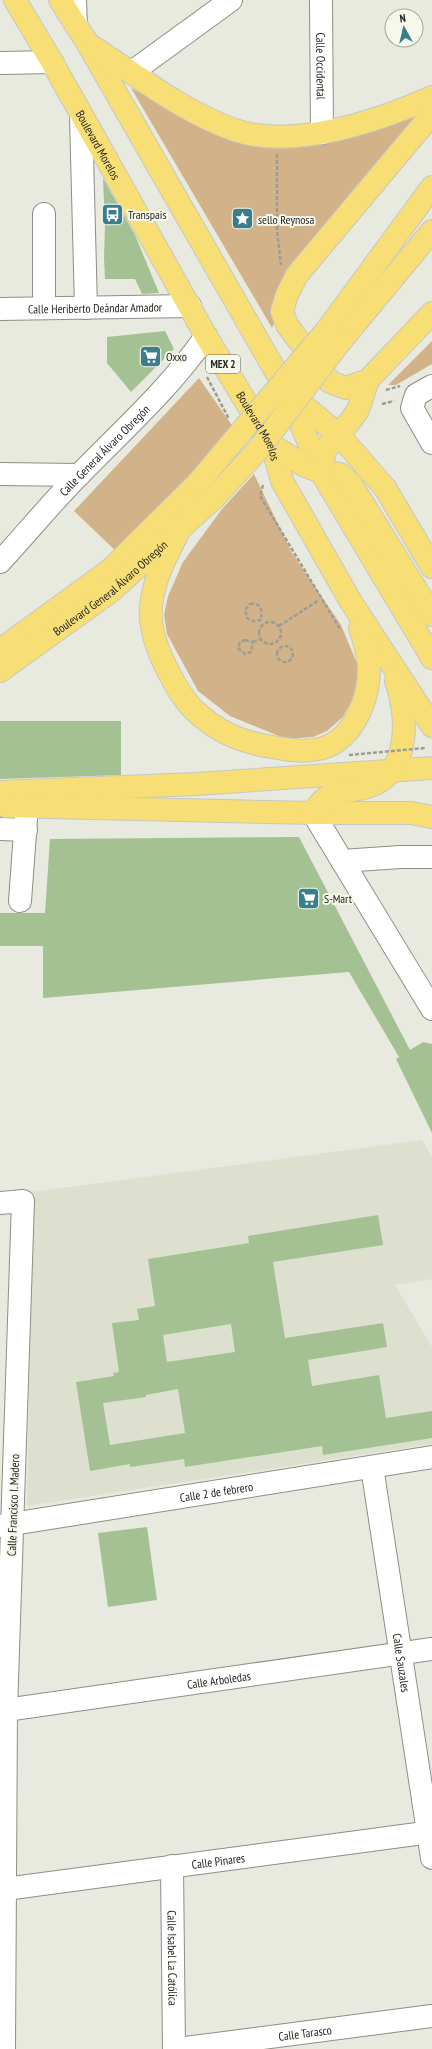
<svg xmlns="http://www.w3.org/2000/svg" width="432" height="2049" viewBox="0 0 432 2049" font-family="'PT Sans Narrow',sans-serif">
<style>
.built{fill:#dde0ce}
.green{fill:#d2b389}
.building{fill:#a4c193;fill-rule:evenodd}
.lines{fill:none;stroke-linecap:round;stroke-linejoin:round}
.minor-casing{stroke:#8d8f84;stroke-width:24}
.major-casing{stroke:#c6c7c6;stroke-width:24}
.path{stroke:#9b9d95;stroke-width:2.5;stroke-dasharray:4 2;stroke-linecap:butt}
.minor{stroke:#fff;stroke-width:22}
.major{stroke:#f7df75;stroke-width:22}
.major-bridge-casing{stroke:#c6c7c6;stroke-width:24;stroke-linecap:butt}
.path-bridge{stroke:#9b9d95;stroke-width:2.5;stroke-dasharray:4 2;stroke-linecap:butt}
.major-bridge{stroke:#f7df75;stroke-width:22}
.labels{text-anchor:middle;dominant-baseline:central;stroke-width:4;stroke-linejoin:round;paint-order:stroke}
.shield{fill:#f6f8ec;stroke:#64655f;stroke-width:1}
.shield-label{font-size:11px;font-weight:bold;fill:#252622}
.street-label{font-size:12px;fill:#252622;stroke:#f6f8ec}
.poi-label{font-size:12px;fill:#252622;stroke:#f6f8ec;text-anchor:start}
</style>
<rect width="100%" height="100%" fill="#e8eadf"/>
<path class="built" d="M422,1140L432,1157V1279L395,1285L432,1347V1444L27,1506L32,1192Z"/>
<path class="green" d="M131,88L216,130L254,139L413,113L423,118L280,309L272,328Z
M432,341V364L396,385H388Z
M199,378L236,431L120,555L74,511Z
M254,474L292,553L341,625L362,675L355,695L343,717L327,731L313,737L286,739L230,716L198,691L167,634L164,615L168,596L183,562L222,509Z"/>
<path class="building" d="M103,178L135,235L159,293L142,294L135,279H105L104,258L105,226Z
M165,331L174,349L131,392L107,363V337Z
M0,721H121V775L0,779Z
M299,837L410,1050L423,1042L432,1044V1133L396,1059L399,1057L349,972L43,998V946H0V913H45L50,839Z
M378,1215L383,1245L273,1262L285,1338L383,1323L387,1347L308,1360L312,1386L379,1375L386,1418L432,1411V1438L323,1455L322,1446L185,1467L184,1459L130,1467V1464L90,1471L76,1382L114,1376L113,1373L119,1372L112,1323L139,1320L137,1309L155,1306L148,1259L249,1243L248,1236ZM231,1324L235,1352L167,1362L163,1335ZM178,1389L185,1433L110,1445L103,1403L146,1397V1395Z
M147,1527L157,1600L108,1607L98,1533Z"/>
<g class="lines">
<defs>
<g id="minor">
<path d="M75,0L76,25"/>
<path id="s1" d="M321,0L322,133"/>
<path d="M0,63L52,62"/>
<path d="M132,72L231,0"/>
<path d="M81,116L86,308"/>
<path d="M44,214V308"/>
<path id="s2" d="M0,309L190,306"/>
<path d="M432,386L416,395L412,408L432,443"/>
<path d="M0,474L79,475"/>
<path id="s3" d="M0,562C27,533 52,502 80,474C123,430 171,387 206,336"/>
<path d="M313,813L432,1009"/>
<path d="M0,829L26,830"/>
<path d="M342,861L400,857H432"/>
<path d="M20,901L28,792"/>
<path d="M0,1203L23,1201L6,1710L4,2049"/>
<path id="s4" d="M372,1467L432,1858"/>
<path id="s5" d="M0,1526L432,1457"/>
<path id="s6" d="M6,1710L432,1649"/>
<path id="s7" d="M172,1866L174,2049"/>
<path id="s8" d="M5,1889L432,1832"/>
<path id="s9" d="M178,2049L432,2016"/>
</g>
<g id="major">
<path id="s10" d="M15,0L52,62L206,336L272,445L282,481L351,602L432,726"/>
<path d="M60,0L88,44L288,393L321,472L432,658"/>
<path d="M91,46C137,75 183,112 235,130C293,150 378,121 432,97"/>
<path d="M432,114L297,275L287,295L282,311L287,325L330,382L346,388L368,380L432,313"/>
<path d="M326,331L432,187"/>
<path d="M340,342L432,231"/>
<path d="M291,395L339,435L385,488L432,567"/>
<path d="M272,445L303,465L321,472L340,474L351,484L432,615"/>
<path d="M321,472L325,450L351,420L358,410L368,380"/>
<path d="M182,525C169,551 154,576 151,606C149,627 157,649 166,667C174,683 182,698 194,710C217,732 241,742 272,747C289,750 305,753 323,748C355,738 370,696 369,666C368,653 364,640 360,628"/>
<path d="M0,650L110,570L198,483"/>
<path id="s11" d="M0,671L110,592L214,498"/>
<path d="M0,792L196,784L432,768"/>
<path d="M5,806L313,813H411L432,817"/>
<path d="M313,813C332,783 343,796 370,786C411,773 408,713 396,681"/>
</g>
</defs>
<use href="#minor" class="minor-casing"/>
<use href="#major" class="major-casing"/>
<path class="path" d="M277,154V231L281,265
M207,377L229,419
M386,390L400,386
M382,404L394,401
M263,485L260,496L340,629
M250,604C262,602 262,611 261,620L252,621L247,618L245,610Z
M259 633a11 11 0 1 1 22 0a11 11 0 1 1-22 0Z
M279,626L319,600
M245,640L253,642L251,652L245,654L238,648L240,642Z
M253,642L261,639
M277 654a8 8 0 1 1 16 0a8 8 0 1 1-16 0Z"/>
<use href="#minor" class="minor"/>
<use href="#major" class="major"/>
<defs>
<path id="major-bridge" d="M198,483L326,331
M214,498L258,450L340,342"/>
</defs>
<use href="#major-bridge" class="major-bridge-casing"/>
<path class="path-bridge" d="M349,755L425,748"/>
<use href="#major-bridge" class="major-bridge"/>
</g>
<defs>
<symbol id="bus-square" viewBox="-11 -11 22 22"><rect x="-9" y="-9" width="18" height="18" rx="4" fill="#3a7e8d" stroke="#f6f8ec"/><path d="M-5-6H5V4H4V6H2V4H-2V6H-4V4H-5ZM-3.5-4V0h7V-4ZM-3.5 1.2v1.5H-2V1.2ZM2 1.2v1.5H3.5V1.2Z" fill="#fff"/></symbol>
<symbol id="sight-square" viewBox="-11 -11 22 22"><rect x="-9" y="-9" width="18" height="18" rx="4" fill="#3a7e8d" stroke="#f6f8ec"/><path d="M0-6L1.8-2.2L6-1.7L2.9 1.2L3.7 5.4L0 3.3L-3.7 5.4L-2.9 1.2L-6-1.7L-1.8-2.2Z" fill="#fff"/></symbol>
<symbol id="supermarket-square" viewBox="-11 -11 22 22"><rect x="-9" y="-9" width="18" height="18" rx="4" fill="#3a7e8d" stroke="#f6f8ec"/><path d="M-6-5.5h2.5l.6 2H6L4.5 2H-2.5L-4.4-4H-6ZM-1.5 3.2a1.3 1.3 0 1 0 .1 0ZM3 3.2a1.3 1.3 0 1 0 .1 0Z" fill="#fff"/></symbol>
</defs>
<g fill-rule="evenodd">
<use href="#bus-square" x="100" y="202" width="25" height="25"/>
<use href="#sight-square" x="230" y="206" width="25" height="25"/>
<use href="#supermarket-square" x="138" y="344" width="25" height="25"/>
<use href="#supermarket-square" x="296" y="886" width="25" height="25"/>
</g>
<g class="labels">
<rect class="shield" x="206" y="355" width="34" height="18" rx="3"/>
<g class="shield-label">
<text x="223" y="364">MEX 2</text>
</g>
<g class="street-label">
<text stroke="none"><textPath href="#s1" startOffset="66">Calle Occidental</textPath></text>
<text stroke="none"><textPath href="#s10" startOffset="167">Boulevard Morelos</textPath></text>
<text stroke="none"><textPath href="#s2" startOffset="95">Calle Heriberto Deándar Amador</textPath></text>
<text stroke="none"><textPath href="#s10" startOffset="491">Boulevard Morelos</textPath></text>
<text stroke="none"><textPath href="#s3" startOffset="153">Calle General Álvaro Obregón</textPath></text>
<text stroke="none"><textPath href="#s11" startOffset="138">Boulevard General Álvaro Obregón</textPath></text>
<text stroke="none"><textPath href="#s5" startOffset="219">Calle 2 de febrero</textPath></text>
<text transform="translate(13 1505) rotate(-88)">Calle Francisco I. Madero</text>
<text stroke="none"><textPath href="#s4" startOffset="198">Calle Sauzales</textPath></text>
<text stroke="none"><textPath href="#s6" startOffset="215">Calle Arboledas</textPath></text>
<text stroke="none"><textPath href="#s8" startOffset="215">Calle Pinares</textPath></text>
<text stroke="none"><textPath href="#s7" startOffset="92">Calle Isabel La Católica</textPath></text>
<text stroke="none"><textPath href="#s9" startOffset="128">Calle Tarasco</textPath></text>
</g>
<g class="poi-label">
<text x="128" y="214">Transpais</text>
<text x="258" y="219">sello Reynosa</text>
<text x="166" y="356">Oxxo</text>
<text x="324" y="898">S-Mart</text>
</g>
</g>
<g transform="translate(404 28) rotate(352)"><circle r="19" fill="#f6f8ec" stroke="#a2a49b"/>
<path d="M0-3L7 15L0 10L-7 15Z" fill="#3a7e8d"/>
<text y="-6" font-size="11" font-weight="bold" text-anchor="middle" fill="#252622">N</text>
</g>
</svg>
